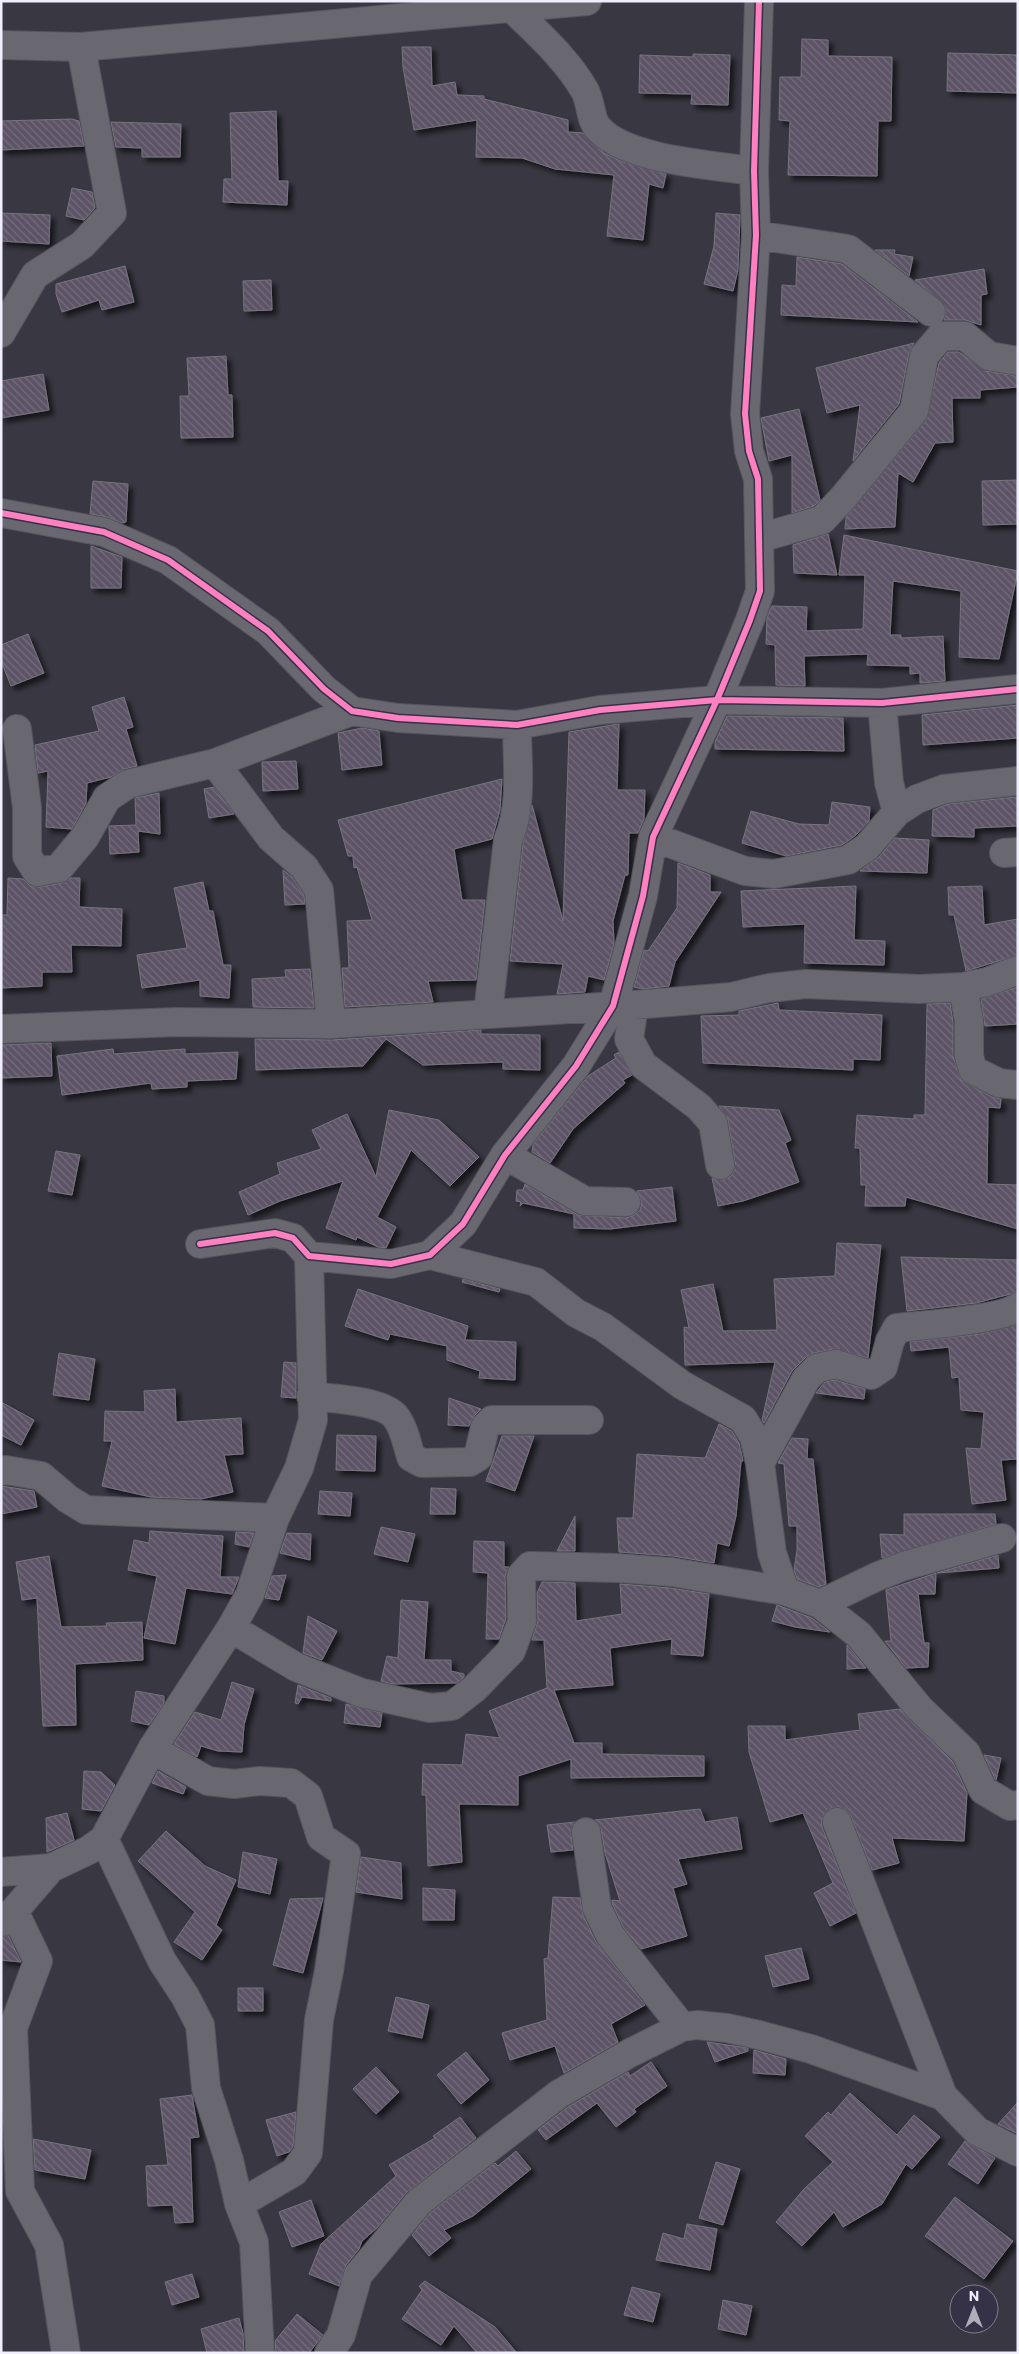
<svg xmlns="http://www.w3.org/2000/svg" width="1019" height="2354" viewBox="0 0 1019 2354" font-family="Commissioner,sans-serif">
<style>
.building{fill:url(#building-back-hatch);stroke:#77747d;filter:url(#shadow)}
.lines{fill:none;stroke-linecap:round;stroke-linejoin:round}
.minor-casing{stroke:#56555f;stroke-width:30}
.tertiary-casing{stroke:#56555f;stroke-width:30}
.minor{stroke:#696870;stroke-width:28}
.tertiary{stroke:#696870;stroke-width:28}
.cycleway-casing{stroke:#353247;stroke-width:9}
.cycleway{stroke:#ff80c0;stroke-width:6}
</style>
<defs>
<pattern id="building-back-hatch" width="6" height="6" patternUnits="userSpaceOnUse" patternTransform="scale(1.25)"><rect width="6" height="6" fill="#5d5366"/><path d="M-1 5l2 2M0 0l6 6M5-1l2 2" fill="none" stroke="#756c7d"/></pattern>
<filter id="shadow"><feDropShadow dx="4.5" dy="4.5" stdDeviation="2.5" flood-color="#0009"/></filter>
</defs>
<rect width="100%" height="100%" fill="#383742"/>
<path class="building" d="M802,39L828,40V56L892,57L891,121H878L877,176L788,175L790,121L779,120L780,77H801Z
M402,47H431L432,86L455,82L457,95L484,96V99L568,120V132L583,133L604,153L623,162L666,174L663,188L649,184L643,240L607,236L614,175L555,169L522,158L476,157L477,120L414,130L403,67Z
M948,53L1018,55V93L947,91Z
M693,54L730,55L728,105L691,104L692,94L639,93L640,55L693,57Z
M276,111L278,181H288L287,205L223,202L224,179H232L230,113Z
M72,119L79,121L84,146L1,150V121Z
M111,122L181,124L180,157H142V148L116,147Z
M72,188L92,192L95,208L84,220L66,216Z
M1,213L50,215L49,244L1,241Z
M716,213L740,215L738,270L733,291L704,284L714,246Z
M875,250H895L894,254L913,257L909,276Z
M797,257L842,264L918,322L781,315L782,285L796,286Z
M125,266L134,302L102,310L99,300L62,312L56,294V284Z
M984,269L987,294L981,295V325L965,320H944L946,313L945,306L915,280Z
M271,280L272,310L244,311L243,281Z
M914,343L909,353L899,404L853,461L860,405L827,413L816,368Z
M948,352H959L986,371L1018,376V387L980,390V398H952L953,442L935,443L913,482L898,473L895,527L845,529L846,517L926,420L939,363Z
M226,356L228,395H232L233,437L181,438L180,396H189L187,358Z
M43,374L49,410L1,418V381Z
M799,409L820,500L814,506L792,513V455L769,461L761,418Z
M1018,480V524L983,525L982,481Z
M93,481L128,484L126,522L122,523L107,517L90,514Z
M828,534L837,575L794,573L793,545Z
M844,535L1018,571L999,659L959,657L961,591L893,581L890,635H901V638L943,636L945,681L920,683V673L910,674V666L867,665L868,654L804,656L805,686L776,685L775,645L766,644L767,617L772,606L807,607L806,631L863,629L865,575H839Z
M91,546L122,557L121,588H91Z
M28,634L44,673L11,686L1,661V645Z
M124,697L133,727L126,729L137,766L124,769L111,777L87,783L86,803L72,829L46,827L48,771L38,773L35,745L99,731L92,707Z
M1018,705V738L923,745L922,715Z
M727,716L843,718L844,751L715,749V742Z
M619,724L617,790H645L644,819L638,833H629L628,875H625L613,921L614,944L604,980L588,976L585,992L557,994L563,964L510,961L523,843L532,805L563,921L569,732Z
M362,728L379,731L382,765L342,770L338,733Z
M296,761L298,789L263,791L262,762Z
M502,779L500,810L492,839L454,849L462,900H485L476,980L428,981L433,1002L345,1007L342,968H349L347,921L372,920L357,867L354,868L353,856H348L338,820Z
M214,787L234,814L209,818L204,789Z
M159,793L160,834L138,831L139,852L110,854L109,826L136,825L135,798Z
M1017,797L1018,826L974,828V837L932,836L933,810L948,804Z
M832,802L870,807L869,821L856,835L842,845L786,856L742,843L751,811L799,824L829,825Z
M895,838L929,840L927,873L860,871L879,857Z
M678,863L710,875V892H721L675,962L669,986L643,989L634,987L644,950L648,951L677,908Z
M283,870L292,877L304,895L305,904L285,905Z
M8,878L23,879L30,886L39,887L62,883L71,878H80L79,907L122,909L121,946L71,945L72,972H42V986L1,988V915H7Z
M203,882L209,911H213L223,965H231L229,998L200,996V980L142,988L137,955L187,948L174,888Z
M856,886L854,940L885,941L884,965L804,963L805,924L743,927L741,891Z
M982,886L984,925L1018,919V955L966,971L954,915H949L948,887Z
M310,969L314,1008L253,1007L252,979L286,977L285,970Z
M1018,987V1024L985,1026L981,999Z
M778,1003L779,1010L882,1015L880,1060L853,1059V1070L703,1063L701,1016L739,1015V1011Z
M950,1003L953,1022V1056L961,1080L992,1097L1001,1099L1000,1108L988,1107L987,1184L1018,1185V1229L906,1197L905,1206H865L866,1185H861L860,1148H855L857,1115L914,1119V1115H925L927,1004Z
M481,1030V1034L540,1035V1070L503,1069V1062L423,1065L386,1039L363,1066L256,1070L255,1039L332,1040Z
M51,1043L52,1076L1,1078V1045Z
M113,1049L114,1054L185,1049V1054L238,1052L236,1079L187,1081V1087L152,1089L151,1083L62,1095L57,1056Z
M619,1052L632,1075L623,1080L625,1083L573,1129L550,1163L532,1152L533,1144L588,1076L616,1058L614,1055Z
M719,1106L779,1110L791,1140L785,1143L799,1182L743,1201L718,1206L712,1178L722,1180L730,1177L734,1171L735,1163L728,1120Z
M389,1110L439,1120L479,1157L450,1186L411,1150L377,1217L396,1227L386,1248L378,1247L357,1237L356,1240L326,1228L343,1181L280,1201L248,1215L239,1192L280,1174L277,1163L321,1149L312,1130L347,1114L376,1177Z
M56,1151L80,1155L72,1195L48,1191Z
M525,1184L578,1215L626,1218L634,1215L640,1210L642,1202L637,1191L672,1187L676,1221L610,1229L574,1228V1214L523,1203L520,1206L521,1202L516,1201L517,1190H523Z
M837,1243L881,1245L868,1358L833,1349L814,1353L806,1357L792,1371L764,1423L762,1420L775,1362L685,1365L684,1327L689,1328L681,1290L713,1284L723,1331L777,1330L774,1279L835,1276Z
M901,1257L1017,1260L1018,1292L976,1303L907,1311Z
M463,1279L500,1289L499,1292L462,1282Z
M358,1289L468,1326L465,1340L516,1342L515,1380L479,1378L480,1371L447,1360V1346L390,1334L388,1340L345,1326Z
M1018,1324V1459L1001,1460L1006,1500L972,1504L966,1448L981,1449L984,1412L961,1410L959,1377L952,1378L949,1347L911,1351L910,1342L981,1334Z
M59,1353L95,1359L89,1400L53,1395Z
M284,1362L296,1363V1398L281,1397Z
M835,1380L865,1389L864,1399L816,1393L825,1382Z
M175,1389L176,1422L241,1418L243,1454L224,1455L233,1492L201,1499L151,1497L102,1486L112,1441H104L105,1411L145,1412L144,1391Z
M449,1398L481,1409L474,1416L469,1426L448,1425Z
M1,1402L34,1420L21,1445L1,1435Z
M719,1424L732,1431L739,1443L743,1461H741L736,1516L729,1546L717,1543L714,1563L673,1556L619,1552L617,1518H633L637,1454L705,1458Z
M337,1435L376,1436L375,1471L336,1470Z
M502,1436H534L515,1491L486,1481Z
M792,1438L808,1439L807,1459H813L826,1584L819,1587L797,1579L794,1570L797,1550V1526H789L784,1464L778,1463Z
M1,1486L34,1491L37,1507L1,1514Z
M431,1488L456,1489L455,1514H430Z
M320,1491L352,1493L350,1516L318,1514Z
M904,1514H995L996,1524L882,1558L880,1534L904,1535Z
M575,1516V1551H557Z
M381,1527L415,1534L408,1562L374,1554Z
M150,1531L223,1536L220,1577H239L232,1594L186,1588L175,1644L144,1638L157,1576L128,1570L134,1540L149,1543Z
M236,1532L254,1533L249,1547L235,1544Z
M287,1533L311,1534L310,1560L280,1553Z
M474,1541L504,1542V1567H509L505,1576L506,1618L499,1639H486L488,1573L473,1572Z
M998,1555L999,1568L937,1573Z
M49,1556L61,1627L107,1626L106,1623L142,1622L143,1660L75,1664L76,1725L43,1726L37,1598L22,1600L16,1562Z
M936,1573L935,1594H918L924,1643H929L928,1667L906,1668L885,1641H891L886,1590Z
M286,1575L279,1600L265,1598L272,1576Z
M542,1582L575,1583L576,1621L622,1614L620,1584L670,1588L709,1594L703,1656L671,1654L672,1639L610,1648L613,1685L554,1690L574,1743H602V1754L704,1756V1776L571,1778V1759L518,1776V1805L459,1804L462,1862L428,1866L426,1795H422L423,1764L462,1765L466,1734L500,1738L489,1711L547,1688L544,1640H532L538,1621L537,1593Z
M401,1600L428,1602L424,1660H451V1671L464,1674V1677L457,1683L392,1684L381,1681L387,1656L398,1658Z
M777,1605L812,1618L830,1632L795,1627L772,1621Z
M308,1616L337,1631L322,1660L303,1653Z
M847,1645L848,1646L866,1668L847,1669Z
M232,1682L254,1689L244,1725L242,1752L218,1751L201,1746L197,1757L174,1744L195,1712L221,1720Z
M298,1685L331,1698V1701L302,1697L298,1704L295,1703Z
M136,1691L164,1696V1703L149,1725L131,1721Z
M346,1704L382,1713L380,1727L344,1723Z
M900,1709L953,1762L967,1793L964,1841L892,1838L899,1863L872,1870L851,1816L846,1810L840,1807L831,1808L825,1813L822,1820V1827L856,1913L830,1926L814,1893L833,1883L803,1813L770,1822L749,1752L748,1726H785V1740L860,1730L858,1714Z
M984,1755L1001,1758L996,1780L995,1779Z
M84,1771L101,1772L115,1785L101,1811L82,1809Z
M158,1771L186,1787L183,1794L152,1783Z
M700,1809L705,1822L737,1817L742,1849L678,1859L687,1884L673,1888L687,1936L641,1949L623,1927L612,1903V1900L620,1901L605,1853L601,1829L595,1820Z
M67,1813L74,1840L47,1852L46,1818Z
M575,1822L571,1834L573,1850L551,1852L547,1825Z
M166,1831L205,1866L236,1880L216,1925L222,1930L202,1960L174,1942L195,1912L138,1861Z
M243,1852L277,1859L270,1894L238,1887Z
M361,1857L401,1863L402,1899L356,1892Z
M423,1888L455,1890L454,1920H423Z
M553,1897L580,1898L583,1915L596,1942L645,2005L611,2024L618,2042L564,2073L555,2046L510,2060L502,2033L547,2020L544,1959L548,1958Z
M323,1898L303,1973L273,1965L290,1899Z
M8,1935L21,1962L1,1960V1937Z
M801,1948L809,1979L773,1987L765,1956Z
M238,1988H263V2011H238Z
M396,1997L429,2005L422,2038L388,2031Z
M707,2042L748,2048V2051L715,2062Z
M754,2050L786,2059L785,2075L753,2073Z
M466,2052L489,2080L461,2104L437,2075Z
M651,2062L667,2086L634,2109L636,2112L616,2127L597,2103L546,2140L538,2130L568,2107L628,2072L630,2076Z
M376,2067L399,2092L376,2114L353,2089Z
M850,2093L897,2135L914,2115L940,2137L912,2169L906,2164L882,2204L843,2227L834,2212L802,2246L776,2222L804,2189L833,2162L805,2136L828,2112L831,2115Z
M192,2095L199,2137L190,2138L193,2222L175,2223L173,2205L148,2206L146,2166L168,2165L160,2099Z
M1018,2102V2134L998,2124Z
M296,2112L293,2147L289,2152L277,2156L266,2120Z
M460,2117L476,2138L407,2192L377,2228L362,2241L359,2249L346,2265L339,2286L309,2274L321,2244L396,2176L389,2165L435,2138L433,2136Z
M33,2139L91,2150L85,2179L35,2170Z
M965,2141L995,2158L978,2184L948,2164Z
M516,2151L531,2169L473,2216L444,2230L451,2238L429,2256L412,2235L430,2213L495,2163L498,2166Z
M716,2162L740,2169L723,2225L699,2218Z
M955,2197L1013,2241L984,2279L925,2236Z
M311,2200L324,2236L292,2247L279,2212Z
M687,2224L717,2229L710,2270L656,2260L663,2233L684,2239Z
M192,2274L199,2297L172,2305L165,2282Z
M425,2281L495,2327L517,2353H477L454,2326L441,2345L402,2319L422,2290L419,2286Z
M632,2287L660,2294L653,2322L624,2315Z
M723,2300L752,2306L746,2335L718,2329Z
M297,2314L323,2335L309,2353H276L275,2341Z
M239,2318L243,2333L244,2353H207L201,2329Z"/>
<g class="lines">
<defs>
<path id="minor" d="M512,8C538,34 567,59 585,91C591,102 590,119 598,128C625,160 713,165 754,171
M756,235L848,249L931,312
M1,333L35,275L82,245L112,213L81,47
M1,513L104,532L168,560L268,631L324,689L352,711L398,718L517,725L600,710L717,700L882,703L1018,689
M760,538L822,520L843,498L914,411L924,356L941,336H965L989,356L1018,361
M882,703L889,783L897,812L917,799L944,789L1018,781
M17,729L27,808V856L37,872L59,868L85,837L107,798L128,784L215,763L352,711
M215,763L271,838L304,867L319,890L331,1024
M653,837L745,871L774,874L848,860L867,847L897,812
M1004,853L1018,852
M963,987L969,1021V1056L973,1070L999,1083L1018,1085
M634,1005L629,1039L643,1065L699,1107L713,1123L720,1165
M488,1013L508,840C523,804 517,764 517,725
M1,1029L176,1022L331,1024L634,1005L731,997L769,988L806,984L919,989L963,987L987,982L1018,970
M505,1155L585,1201L626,1202
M200,1244L275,1233L293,1238L309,1256L391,1264L430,1255L463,1224L505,1155L576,1066L613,1006L643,896L653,837L717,700L750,620L760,591L758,479L749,451L745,414L756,235L754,171L759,1
M430,1255L536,1282L576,1313L603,1327L682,1385L743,1419L754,1437L760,1463L772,1553L785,1591L820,1604L859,1635L919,1708L966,1753L983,1790L1010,1806L1018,1805
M311,1396C333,1399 380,1400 395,1416C404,1427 407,1444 411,1457L422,1463L470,1462L478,1457L485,1427L492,1420H589
M760,1463L806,1379L817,1368L836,1364L871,1375L883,1367L890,1341L897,1328C923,1325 1000,1320 1018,1307
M1,1471L6,1470L41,1476L68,1499L86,1510L275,1518
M820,1604L876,1577L904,1566L1002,1538
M231,1628L296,1667L362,1693L430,1708L452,1706L474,1689L511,1651L522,1621L521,1576L530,1566L618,1568L672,1572L785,1591
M152,1749L208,1781L234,1784L260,1781L291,1783L308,1796L321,1837L346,1854L329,1971L319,2020L308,2153L294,2172L239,2204
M837,1822L943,2096L977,2131L1018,2152
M586,1832L597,1908L610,1935L682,2027
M104,1839L162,1961L185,1996L200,2025L206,2088L229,2160L239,2204L254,2242L260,2353
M1,1872L51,1868L89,1850L104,1839L152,1749L231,1628L250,1594L275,1518L299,1468L313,1420L309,1256
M14,1911L38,1961L13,2028L20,2191L49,2245L66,2353
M1,1922L14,1911L51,1868
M329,2353L341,2335L358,2275L419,2202L559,2094L630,2053L682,2027L697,2025L727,2028L759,2035L811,2049L943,2096"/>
<path id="tertiary" d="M1,45L81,47L587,1"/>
</defs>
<use href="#minor" class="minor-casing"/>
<use href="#tertiary" class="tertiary-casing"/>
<use href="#minor" class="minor"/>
<use href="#tertiary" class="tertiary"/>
<defs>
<path id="cycleway" d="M1,513L104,532L168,560L268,631L324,689L352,711L398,718L517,725L600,710L717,700L882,703L1018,689
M200,1244L275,1233L293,1238L309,1256L391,1264L430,1255L463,1224L505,1155L576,1066L613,1006L643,896L653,837L717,700L750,620L760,591L758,479L749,451L745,414L756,235L754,171L759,1"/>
</defs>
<use href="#cycleway" class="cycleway-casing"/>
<use href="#cycleway" class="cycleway"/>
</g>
<rect width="1019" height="2354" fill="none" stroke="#f0eefc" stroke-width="5"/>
<g transform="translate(974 2309)"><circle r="24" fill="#353247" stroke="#807d8f"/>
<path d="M0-4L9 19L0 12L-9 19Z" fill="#b0aebb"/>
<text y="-8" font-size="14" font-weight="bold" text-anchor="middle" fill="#f0eefc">N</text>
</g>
</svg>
